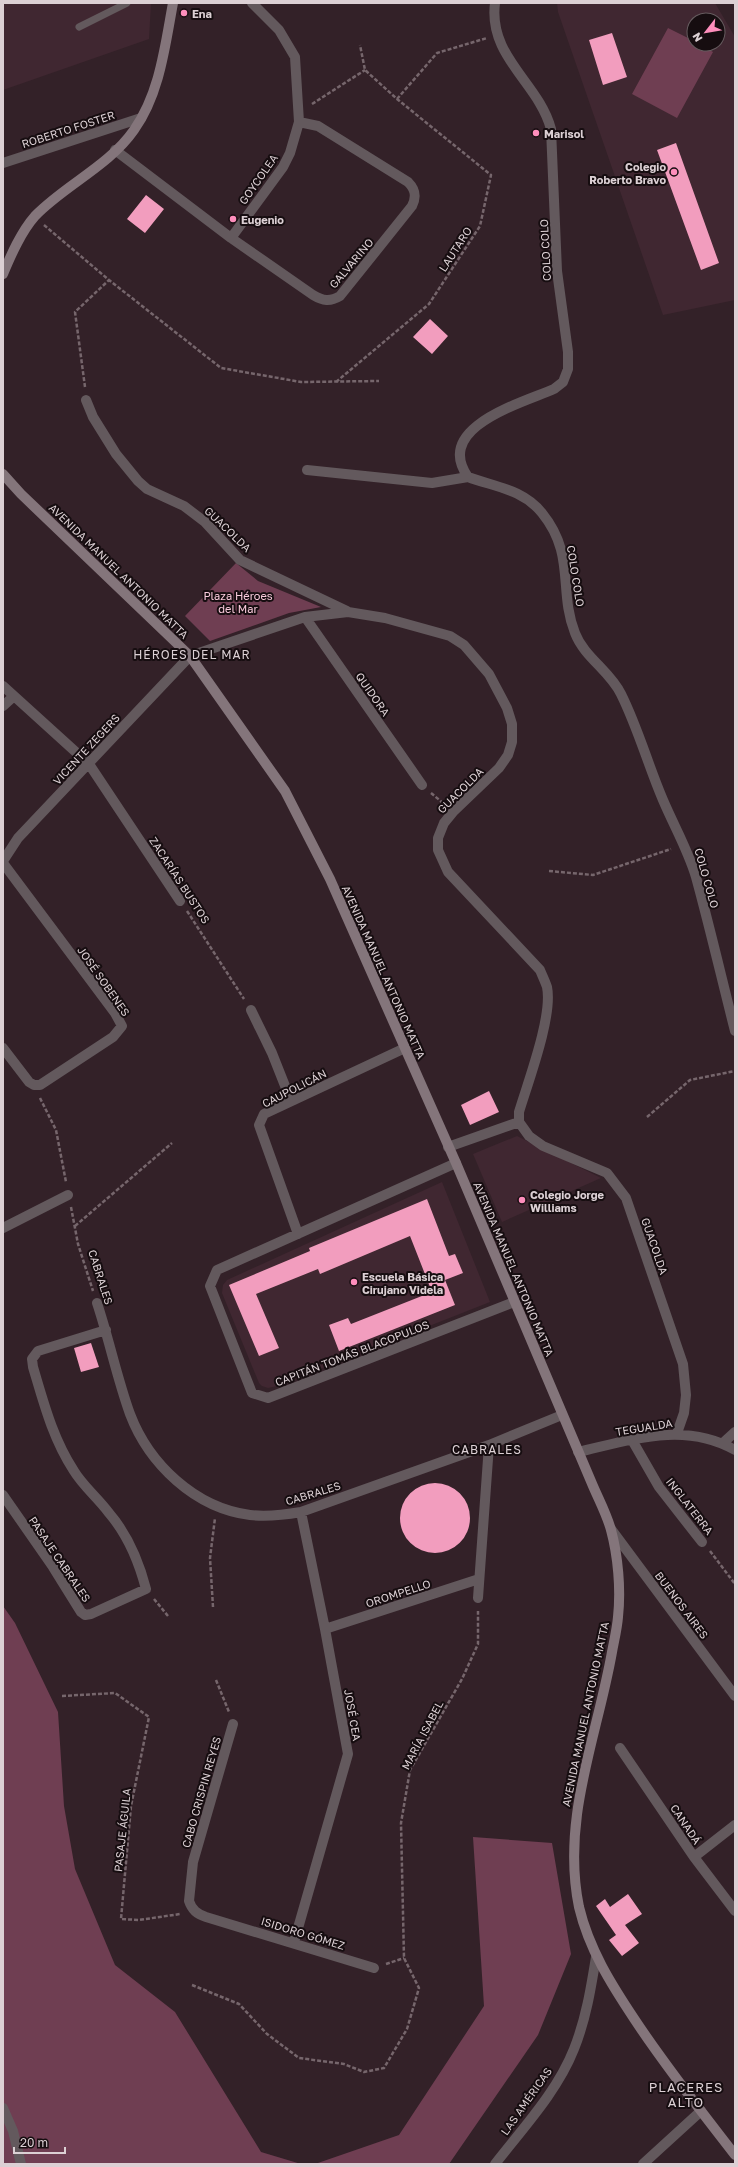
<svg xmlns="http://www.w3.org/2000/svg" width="738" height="2167" viewBox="0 0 738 2167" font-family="'Golos Text',sans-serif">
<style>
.built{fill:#402731;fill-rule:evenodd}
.green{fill:#6f3e52}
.building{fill:#f29dbe}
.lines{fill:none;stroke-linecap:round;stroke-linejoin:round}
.path{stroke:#76666c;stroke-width:2.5;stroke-dasharray:4 2;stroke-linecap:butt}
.service{stroke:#63595d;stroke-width:7}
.minor{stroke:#63595d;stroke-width:10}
.secondary{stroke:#84757b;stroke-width:10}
.poi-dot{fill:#fe8ebc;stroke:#160d10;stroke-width:1.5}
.labels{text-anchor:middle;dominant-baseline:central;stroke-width:4;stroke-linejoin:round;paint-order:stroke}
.poi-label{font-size:11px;font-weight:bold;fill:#dcd0d4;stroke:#160d10;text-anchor:start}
.street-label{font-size:11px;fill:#dcd0d4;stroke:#160d10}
.park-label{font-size:11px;fill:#f8cadb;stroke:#160d10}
.neighbourhood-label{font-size:12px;letter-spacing:1px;fill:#dcd0d4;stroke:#160d10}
.quarter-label{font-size:13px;letter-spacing:1px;fill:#dcd0d4;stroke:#160d10}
</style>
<rect width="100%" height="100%" fill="#332128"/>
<path class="built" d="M3,3H151L149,39L3,90Z
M557,3H715L735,37V300L663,315L558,12ZM694,20H718V44H694Z
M517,1136L601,1178L502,1222L473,1154Z
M442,1182L490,1302L277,1386L268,1388L262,1386L259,1383L222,1293L223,1285L227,1280Z"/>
<path class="green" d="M668,28L694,41V44H699L713,52L677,118L632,94Z
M236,563L258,581L321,607L289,613L210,641L185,616Z
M3,1606L15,1623L58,1712L64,1806L75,1869L115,1965L175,2012L261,2152L301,2164H3Z
M473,1837L552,1843L571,1954L538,2035L449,2164H315L399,2135L484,2006Z"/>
<path class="building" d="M612,33L627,77L603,85L589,40Z
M676,143L719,263L701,270L657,150Z
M146,195L164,209L145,233L127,219Z
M430,319L448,336L432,354L413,337Z
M489,1091L499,1112L470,1125L461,1105Z
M427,1199L449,1256L455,1254L463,1273L445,1280L455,1305L339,1351L329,1325L348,1318L351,1324L432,1292L410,1236L320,1274L318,1269L256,1294L279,1348L259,1356L229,1285L310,1251L309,1248Z
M91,1343L99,1367L81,1372L74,1348Z
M400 1518a35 35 0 1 1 70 0a35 35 0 1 1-70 0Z
M628,1894L642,1914L625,1925L639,1943L622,1956L609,1940L616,1935L596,1906L605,1899L610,1907Z"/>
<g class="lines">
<path class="path" d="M397,99L437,53L487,38
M312,104L365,70
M44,225L109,280L221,368L301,382L379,381
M336,382L429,304L480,226L491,175L397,99L365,70L360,45
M85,387L75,312L109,280
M431,793L443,803
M549,871L593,875L671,849
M187,911L244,999
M40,1098L56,1130L66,1182
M647,1117L690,1080L735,1071
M71,1207L78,1244L93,1291
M75,1226L172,1143
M710,1551L735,1584
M154,1599L168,1616
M213,1607L210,1558L215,1518
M216,1680L229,1712
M62,1696L115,1693L149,1717L131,1806L121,1919L139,1920L180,1914
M386,1964L404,1958
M192,1985L239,2004L267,2034L299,2058L344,2064L364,2072L384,2068L407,2029L419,1988L404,1958L401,1823L410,1770L462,1679L478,1644V1611"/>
<path class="service" d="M79,27L127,3"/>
<path class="minor" d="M495,3C488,57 539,83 551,129L557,271L568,352V369L563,382L554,389C522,403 433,427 468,477C495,487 523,489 542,513C576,555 558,590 575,633C584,657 610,671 621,694C638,728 648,765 663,800C674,826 688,850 696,877C710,928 722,980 735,1031
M115,150L231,238L313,295C323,301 330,302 340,296L412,206C417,196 415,189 408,182L318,126L299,122
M3,163L141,118
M231,238L283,167L290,153L299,122L295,57L279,30L252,3
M86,400L93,417L116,454L138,481L147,489L184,506L205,522L240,560L347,611
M307,470L432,483L468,477
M305,617L422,785
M3,686L89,764L180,901
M3,706L14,696
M3,861L18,838L190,656L305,617L348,612L385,618L450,636L464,645L489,674L507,708L512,724V742L508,755L499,768L453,812L444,823L438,838V850L448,872L540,970C542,975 545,981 547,987C553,1016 528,1082 519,1112V1122L529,1136L543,1146L607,1173L626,1198L683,1364L686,1395L684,1413L677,1433
M3,863L115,1013L122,1026L113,1037L40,1085H34L29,1082L3,1048
M251,1010L272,1053L291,1101
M448,1147L519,1122
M456,1163L217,1270L210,1286L252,1393L268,1398L514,1302
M3,1228L68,1195
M298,1234L259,1125L264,1114L405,1048
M97,1303C109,1339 117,1378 130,1414C149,1464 195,1508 250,1515C267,1517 284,1515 301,1512L489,1445L562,1415
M632,1440L659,1487L702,1542
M723,1443L735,1432
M578,1452C631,1440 684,1421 735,1450
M3,1495L53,1567L81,1612L85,1615L91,1614L146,1589C139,1562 127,1534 109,1513C98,1498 83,1486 74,1471C53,1439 44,1404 33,1367L32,1359L38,1351L106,1330
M611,1529L735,1696
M478,1598L489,1445
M325,1629L479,1579
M233,1724L193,1862L189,1901C192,1910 197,1914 206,1917L374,1968
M620,1748L694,1857L735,1911
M694,1857L735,1825
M294,1942L348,1754L325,1629L301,1512
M3,2108L13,2131L21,2164
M495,2164C523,2128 557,2092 574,2049C586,2019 591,1988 596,1957
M643,2164L701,2111"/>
<path class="secondary" d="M3,274C11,255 21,232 35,216C65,185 109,166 134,130C160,93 165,46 173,3
M3,474L21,494L190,656L285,791L330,879L456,1163L593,1486C599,1500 607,1515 611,1530C618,1556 621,1589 618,1617C617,1629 614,1641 612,1652C597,1737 561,1819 579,1907C589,1949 611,1984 635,2020C666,2067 701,2111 735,2155"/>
</g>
<g class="poi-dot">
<circle cx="184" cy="13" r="4"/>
<circle cx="536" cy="133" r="4"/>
<circle cx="674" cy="172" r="4"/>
<circle cx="233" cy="219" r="4"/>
<circle cx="522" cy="1200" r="4"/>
<circle cx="354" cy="1282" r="4"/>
</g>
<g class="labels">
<g class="poi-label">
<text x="192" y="13">Ena</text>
<text x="544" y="133">Marisol</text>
<text x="666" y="166" text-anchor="end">Colegio<tspan x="666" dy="13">Roberto Bravo</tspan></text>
<text x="241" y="219">Eugenio</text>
<text x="530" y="1194">Colegio Jorge<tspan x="530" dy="13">Williams</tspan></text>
<text x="362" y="1276">Escuela Básica<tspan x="362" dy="13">Cirujano Videla</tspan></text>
</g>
<g class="street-label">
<text transform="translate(68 129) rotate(-18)">ROBERTO FOSTER</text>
<text transform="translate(258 179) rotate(-55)">GOYCOLEA</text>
<text transform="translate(455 249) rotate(-57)">LAUTARO</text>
<text transform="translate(545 250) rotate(-93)">COLO COLO</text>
<text transform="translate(351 263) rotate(-50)">GALVARINO</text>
<text transform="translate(228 529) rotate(44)">GUACOLDA</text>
<text transform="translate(119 571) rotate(44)">AVENIDA MANUEL ANTONIO MATTA</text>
<text transform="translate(576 576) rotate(81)">COLO COLO</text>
<text transform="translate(373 694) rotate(55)">QUIDORA</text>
<text transform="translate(86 749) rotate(-47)">VICENTE ZEGERS</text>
<text transform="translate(460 790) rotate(-45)">GUACOLDA</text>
<text transform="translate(707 878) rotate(74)">COLO COLO</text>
<text transform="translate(180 880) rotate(57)">ZACARÍAS BUSTOS</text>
<text transform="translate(384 972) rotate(66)">AVENIDA MANUEL ANTONIO MATTA</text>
<text transform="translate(104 981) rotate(55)">JOSÉ SOBENES</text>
<text transform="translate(294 1088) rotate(-27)">CAUPOLICÁN</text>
<text transform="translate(655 1246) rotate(71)">GUACOLDA</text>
<text transform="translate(514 1269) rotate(67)">AVENIDA MANUEL ANTONIO MATTA</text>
<text transform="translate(101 1277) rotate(72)">CABRALES</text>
<text transform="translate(352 1353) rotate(-21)">CAPITÁN TOMÁS BLACOPULOS</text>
<text transform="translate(644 1427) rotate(-9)">TEGUALDA</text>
<text transform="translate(313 1493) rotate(-17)">CABRALES</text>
<text transform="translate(690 1506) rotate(52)">INGLATERRA</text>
<text transform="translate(60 1559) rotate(56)">PASAJE CABRALES</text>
<text transform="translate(398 1593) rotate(-18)">OROMPELLO</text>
<text transform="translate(682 1605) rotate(53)">BUENOS AIRES</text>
<text transform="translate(585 1714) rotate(-78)">AVENIDA MANUEL ANTONIO MATTA</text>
<text transform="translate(353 1715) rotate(80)">JOSÉ CEA</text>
<text transform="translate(422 1735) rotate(-62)">MARÍA ISABEL</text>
<text transform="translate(201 1792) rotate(-74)">CABO CRISPIN REYES</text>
<text transform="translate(686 1824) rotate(56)">CANADÁ</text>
<text transform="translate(122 1830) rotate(-84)">PASAJE ÁGUILA</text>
<text transform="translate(303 1933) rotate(17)">ISIDORO GÓMEZ</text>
<text transform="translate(526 2101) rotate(-55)">LAS AMÉRICAS</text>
</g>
<g class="park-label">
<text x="238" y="595">Plaza Héroes<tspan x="238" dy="13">del Mar</tspan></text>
</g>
<g class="neighbourhood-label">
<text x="192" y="654">HÉROES DEL MAR</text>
<text x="487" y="1449">CABRALES</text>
</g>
<g class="quarter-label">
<text x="686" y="2087">PLACERES<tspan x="686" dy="15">ALTO</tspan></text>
</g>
</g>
<rect width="738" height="2167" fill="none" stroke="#dcd0d4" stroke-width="8"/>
<g transform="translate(706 32) rotate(239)"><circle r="19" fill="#160d10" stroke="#655b5e"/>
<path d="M0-3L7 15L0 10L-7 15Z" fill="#fe8ebc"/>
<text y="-6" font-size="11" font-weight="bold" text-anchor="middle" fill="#dcd0d4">N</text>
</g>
<path d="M14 2147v6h51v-6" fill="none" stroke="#dcd0d4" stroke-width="2"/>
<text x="20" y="2147" font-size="12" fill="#dcd0d4" stroke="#160d10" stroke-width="3" paint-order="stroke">20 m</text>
</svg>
